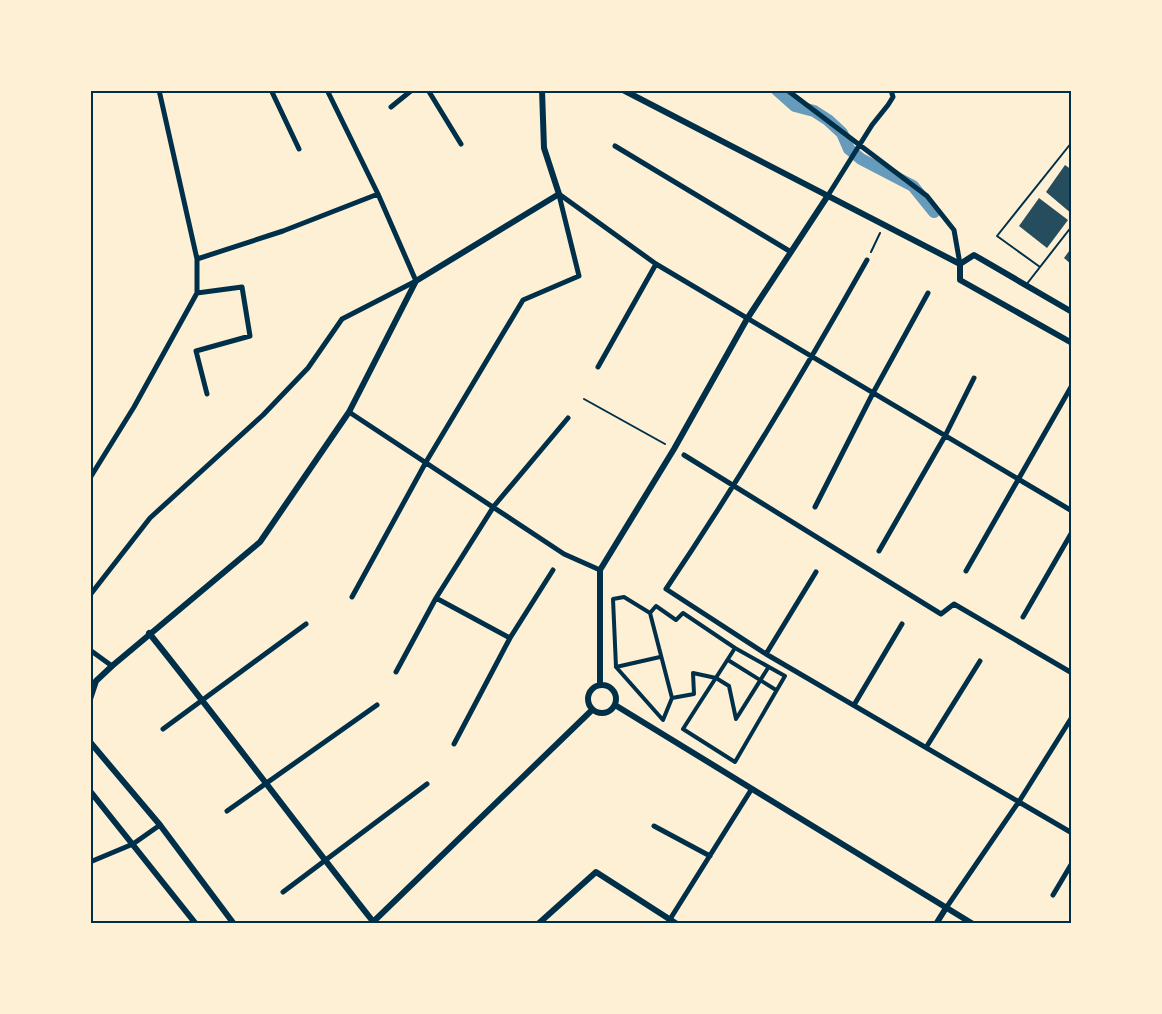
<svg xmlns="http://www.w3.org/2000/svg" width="1162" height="1014" viewBox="0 0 1162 1014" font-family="Roboto,sans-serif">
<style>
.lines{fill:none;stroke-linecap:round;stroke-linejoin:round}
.canal{stroke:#669bbc;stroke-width:12}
.building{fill:#264d5e}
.path{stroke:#003049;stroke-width:2}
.service{stroke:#003049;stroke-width:2}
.pedestrian{stroke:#003049;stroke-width:4}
.minor{stroke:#003049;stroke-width:5}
.tertiary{stroke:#003049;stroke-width:6}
.neatline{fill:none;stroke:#003049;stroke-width:2}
</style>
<rect width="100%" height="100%" fill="#fdf0d5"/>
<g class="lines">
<path class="canal" d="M777,90L795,106L814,111L828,120L842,133L849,149L861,159L913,186L934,212"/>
</g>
<path class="building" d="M1065,165L1072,170V214L1046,192Z
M1039,198L1068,220L1047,248L1019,226Z
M1072,247V265L1064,258Z"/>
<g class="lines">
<path class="path" d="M871,252L880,233
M584,399L665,444"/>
<path class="service" d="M1040,267L997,236L1072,142
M1026,285L1072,226"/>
<path class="pedestrian" d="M650,613L624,597L613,599L616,667L660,657
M735,648C718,675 700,702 683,729L735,762L785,676L735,648L683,613L676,620L656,606L650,613L672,698L694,694L693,673L716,678L729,686L736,719L768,668
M728,660L776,690
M616,667L663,720L672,698"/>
<path class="minor" d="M275,90L272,92L299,149
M428,90L461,144
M787,90L927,196L954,230L960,264
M391,107L412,90
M615,146L791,252
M559,194L656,264L1072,511
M827,197L872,125L888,105L893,97L891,90
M197,259L283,231L378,194
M867,260C804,372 738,482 666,589L766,654L1072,833
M197,293L242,287L250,336L196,351L207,394
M598,367L656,264
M349,412L564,554L600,570
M684,455L941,614L954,604L1072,673
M90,478L134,407L197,293V259L159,90
M815,507L873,393L928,293
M879,551L945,436L974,378
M966,571L1071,387
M90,595L150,518L263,415L308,368L342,319L416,281L378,194L327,90
M352,597L426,462L523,300L579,276L559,195
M436,598L510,638
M1023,617L1072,532
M90,650L112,666
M766,654L816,572
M396,672L436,598L494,506L568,418
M854,705L902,624
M163,729L306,624
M454,744L510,638L553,570
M927,746L980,661
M227,811L377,705
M654,826L710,856
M90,862L133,844L160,825
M283,892L427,784
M1053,895L1072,863
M946,908L1020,800L1072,717
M667,924L751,790"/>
<path class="tertiary" d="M623,90L960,264
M960,264V280L1072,343
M960,264L974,255L1072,312
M149,633C226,729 299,828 375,924
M588 699a14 14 0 1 1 28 0a14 14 0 1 1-28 0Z
M600,685V570L674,449L747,319L827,197
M90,699L96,681L112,666L260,542L349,412L416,281L559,194L544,148L542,90
M615,705L973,924
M90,742L160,825L234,924
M90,791L196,924
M371,924L592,710
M538,924L596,872L677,924
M936,924L946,908"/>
</g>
<rect width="1162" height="1014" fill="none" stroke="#fdf0d5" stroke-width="183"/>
<rect x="92" y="92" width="978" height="830" class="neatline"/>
</svg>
